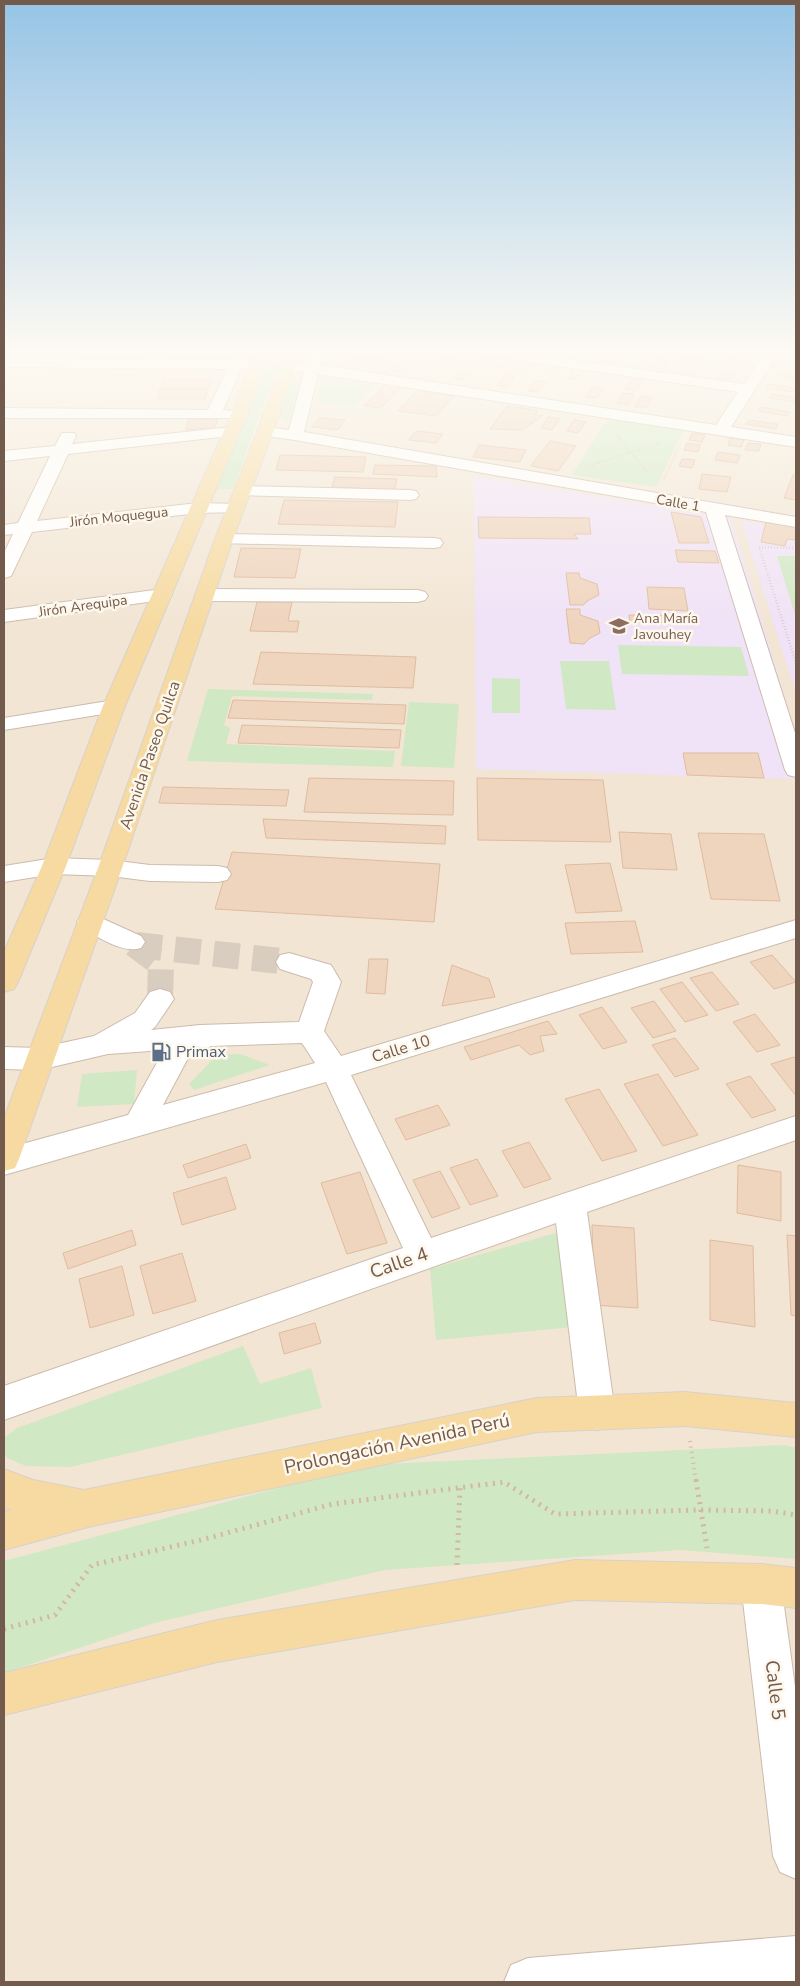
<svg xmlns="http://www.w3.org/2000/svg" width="800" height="1986" viewBox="0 0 800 1986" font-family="'Nunito Sans',sans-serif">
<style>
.residential{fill:#f2e5d4}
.education{fill:#f0e2f7}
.green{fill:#d1e8c4}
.building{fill:#efd4be;stroke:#e0bb9f}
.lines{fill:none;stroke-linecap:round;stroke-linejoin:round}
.minor-tunnel{stroke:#d9cdbf;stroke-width:26;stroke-dasharray:26 13;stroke-linecap:butt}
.minor-casing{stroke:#ccbbac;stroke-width:2}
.major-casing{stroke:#d8d1cd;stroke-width:2}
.path-far3{stroke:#d3b7a1;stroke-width:2;stroke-dasharray:0.5 2;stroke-linecap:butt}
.path-far2{stroke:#d3b7a1;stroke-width:2.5;stroke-dasharray:0.5 2.5;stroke-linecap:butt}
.path-far1{stroke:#d3b7a1;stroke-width:4;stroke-dasharray:1 4.5;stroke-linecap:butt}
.path{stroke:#d3b7a1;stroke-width:5;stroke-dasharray:2 5.5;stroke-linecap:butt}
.minor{fill:#fff;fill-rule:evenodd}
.major{fill:#f6daa1;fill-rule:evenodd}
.labels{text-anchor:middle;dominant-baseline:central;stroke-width:5;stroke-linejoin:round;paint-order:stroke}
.far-street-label{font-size:14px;fill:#725b4c;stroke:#fef7eb}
.far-education-label{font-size:14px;fill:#785e54;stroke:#fef7eb;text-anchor:start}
.street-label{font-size:16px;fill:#725b4c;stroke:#fef7eb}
.service-label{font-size:16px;fill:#4e5e75;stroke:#fef7eb;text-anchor:start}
.near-street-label{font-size:19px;fill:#725b4c;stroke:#fef7eb}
</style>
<rect width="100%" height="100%" fill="#fbf3e5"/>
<path class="residential" d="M4,350H796V1982H4Z"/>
<path class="education" d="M474,476L731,518L796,734V779L476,769Z
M741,520L796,530V694Z"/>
<path class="green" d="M269,350H283L233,489H216Z
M322,375L376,383L354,406L315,402Z
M298,376L303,379L287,423L278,417L289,377Z
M608,418L683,431L656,487L572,475Z
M777,556H796V618Z
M618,645L741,647L749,676L622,674Z
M560,661H609L616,710L566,709Z
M492,678L520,679V713H492Z
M208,689L373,694L372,700L232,696L224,725L230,728L226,744L395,751L393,767L187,761Z
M409,702L459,704L454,768L401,766Z
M240,1054L270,1065L194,1090L189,1084L217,1055Z
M137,1070L134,1104L77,1107L82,1074Z
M573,1228L584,1326L436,1340L430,1269Z
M243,1346L260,1384L311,1368L322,1408L70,1467L26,1466L7,1458L4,1453V1438L17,1428Z
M784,1445L796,1448V1559L680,1550L385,1570L154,1623L4,1673V1561L365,1465Z"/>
<path class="building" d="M393,350H404L399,355L389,354Z
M424,350H435L428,358L418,356Z
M681,350H708L702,361L676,357Z
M452,352L462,353L454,362L443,361Z
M360,353L370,354L360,363L350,362Z
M605,353L616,354L609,364L599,362Z
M731,353L741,354L737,363L726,362Z
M483,354L493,356L485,365L475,364Z
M372,357L382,359L373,368L362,366Z
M504,358L514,359L506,368L496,367Z
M658,359L669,360L663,369L652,368Z
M522,360L533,361L525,370L514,369Z
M400,361L410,362L401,371L390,370Z
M551,363L562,365L555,374L544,373Z
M575,368L585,370L578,379L568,378Z
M460,371L471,372L464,380L453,378Z
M722,371L733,372L728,382L717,380Z
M780,372L796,375V379L778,376Z
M505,375L515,377L507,387L497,385Z
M164,379H211L208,389H160Z
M632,379L643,380L636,390L625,389Z
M535,381L546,382L539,392L528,391Z
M386,384L402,386L381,408L364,406Z
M768,384L796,388L794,392L766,388Z
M593,387L604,388L597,398L586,397Z
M160,389H208L205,399H157Z
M418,390L454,396L436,416L398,411Z
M623,393L634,394L628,405L617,403Z
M772,394L796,398V402L769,398Z
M641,396L652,398L646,408L635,407Z
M507,406L538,410L535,415H543L523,430L490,429Z
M761,407L789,412L787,416L758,411Z
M548,417L560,419L552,430L541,428Z
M319,418L345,420L338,430L312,427Z
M188,419L218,420L215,427L186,430Z
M574,420L586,422L578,433L567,431Z
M749,420L778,424L776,429L746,424Z
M416,431L443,434L436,443L409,440Z
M692,433L705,435L702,442L689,440Z
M730,438L744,440L741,447L728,445Z
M550,441L576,446L558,471L531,466Z
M687,443L700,445L698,452L684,450Z
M748,443L761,444L759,451L745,450Z
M479,445L526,450L520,462L473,457Z
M718,452L740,455L737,463L715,460Z
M280,455L366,457L363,472L276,470Z
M682,459L695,460L692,468L679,466Z
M375,465L436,466L437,477L373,474Z
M702,474L731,477L727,492L699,489Z
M793,475H796V500L784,498Z
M335,477L397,479L394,490L332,487Z
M284,500L398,502L395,527L278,524Z
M671,512L701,517L709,543H679Z
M478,517L589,518L591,534H574L578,539L479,538Z
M766,522L796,527V540L787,539L785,546L761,542Z
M241,548L301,549L295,578L234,577Z
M675,550L715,551L719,563L678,562Z
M566,573H579L580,578L597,584L599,595L589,600L583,605H570Z
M647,587L684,588L688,611L649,609Z
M257,602H292L288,621H299L297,632L250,631Z
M566,609H580V615L598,621L600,633L590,638L584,644L570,643Z
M629,615L694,616L695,623L630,622Z
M261,652L416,657L413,688L253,684Z
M233,700L406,705L404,724L228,718Z
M242,725L401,730L399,748L238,743Z
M683,753H758L764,778L687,775Z
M309,778L454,781L453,815L304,812Z
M477,778L603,780L611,842L478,840Z
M163,787L289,790L286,806L159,803Z
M263,819L446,826L445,844L266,838Z
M619,832L671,834L677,870L623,868Z
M698,833L764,834L780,901L711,899Z
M232,852L440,864L434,922L215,909Z
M610,863L622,911L576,913L565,865Z
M635,921L643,952L571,954L565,923Z
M772,955L796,982L774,989L750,962Z
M369,959H388L385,994L366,993Z
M452,965L489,979L495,997L442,1006Z
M712,972L739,1004L716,1011L690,978Z
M682,982L708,1015L685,1022L660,989Z
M654,1001L676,1031L653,1038L631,1008Z
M602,1007L627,1042L603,1049L579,1015Z
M755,1014L780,1045L757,1052L733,1022Z
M548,1021L557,1034L540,1036L544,1051L530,1055L519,1045L471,1060L464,1047Z
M675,1038L699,1069L675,1077L652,1045Z
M794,1057L796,1059V1096L771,1064Z
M658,1074L698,1135L663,1146L624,1084Z
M750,1076L776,1110L752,1118L726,1084Z
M599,1089L637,1151L602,1161L565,1099Z
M438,1105L450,1125L406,1140L395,1119Z
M529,1142L551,1179L524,1188L502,1151Z
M246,1144L251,1158L188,1178L183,1165Z
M477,1159L498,1196L470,1205L450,1168Z
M738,1165L781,1172V1221L737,1213Z
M440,1171L460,1208L432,1218L413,1180Z
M360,1172L387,1243L347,1254L321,1183Z
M226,1177L236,1209L182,1225L173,1193Z
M592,1225L634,1228L638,1308L594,1305Z
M132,1230L136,1245L68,1269L63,1253Z
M787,1235L796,1236V1316L791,1315Z
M710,1240L753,1246L755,1327L710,1320Z
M182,1253L196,1301L153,1314L140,1266Z
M122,1266L134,1315L90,1328L79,1279Z
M315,1323L321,1343L284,1354L279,1333Z"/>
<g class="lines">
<path class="minor-tunnel" d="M134,944L161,964L160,999
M136,945L289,962"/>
<defs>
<path id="minor" d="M236,350H248L245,361L262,362L264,365L262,368L241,369L223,410L244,412L247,415L244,418H4V408L208,410L227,369L4,367V359L231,360Z
M308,350H322L320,365L716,425L738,392L477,354L470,350H503L744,384L762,356L739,353L737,350H780L731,427L796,437V447L318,374L304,432L796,517V527L725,515L796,736V777L788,775L785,770L706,512L295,440L259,435L257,432L259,429L265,427L289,430L304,372L283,368L281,365L283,362L288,361L306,363Z
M232,427L238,429L240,432L238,435L68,454L37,521L198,503L240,504L243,508L240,512L198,513L32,532L13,572L11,576L4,578V553L13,534L4,535V525L18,523L50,456L4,461V451L55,446L62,433H74L76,436L72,444Z
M242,486L410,490L416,491L419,495L416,499L410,500L236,495L234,491L236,487Z
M224,534L434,538L440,539L443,543L440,547L434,548L218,543L215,539L218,535Z
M162,589L169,591L172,595L169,599L4,622V610Z
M205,589L418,590L425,592L428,596L425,600L418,602L205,601L198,599L195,595L198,591Z
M114,700L122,701L125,706L122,711L4,730V718Z
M54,858L110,860L150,865L218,866L227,868L231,874L227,880L218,882L150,881L110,876L54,874L4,882V866Z
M90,913L141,936L145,942L141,948C122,954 99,937 81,928L77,922L81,916Z
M796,920V938L351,1075L431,1238L796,1116V1140L587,1212L615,1413L610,1425L597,1430L584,1425L579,1413L556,1223L4,1420V1386L403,1248L326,1082L4,1175V1149L128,1115L164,1050L108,1054L39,1070L4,1069V1047L39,1048L94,1036L135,1013L150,992L160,989L170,992L174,999L155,1027L151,1030L200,1025L299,1022L313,982L311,979L280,969L276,962L280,955L289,953L331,965L341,982L324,1031L341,1056ZM302,1043L315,1063L163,1105L187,1060L211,1046Z
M761,1564L775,1570L781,1584L796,1694V1879L780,1872L773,1856L741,1584L747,1570Z
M796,1936V1982H504L511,1965L528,1958Z"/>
<path id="major" d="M255,350H269L247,415L125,706L66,866L18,982L14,989L4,992V952L42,866L103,706L231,415Z
M286,350H300L273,432L233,539L122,868L19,1159L15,1168L4,1171V1118L98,868L215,539L257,432Z
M685,1392L796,1403V1437L685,1426L537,1432L88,1527L4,1550V1512L11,1510L4,1507V1469L33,1480L84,1490L537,1398Z
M575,1560L761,1564L796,1568V1608L761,1604L575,1600L217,1662L4,1715V1673L217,1620Z"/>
</defs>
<use href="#minor" class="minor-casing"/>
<use href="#major" class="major-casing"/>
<path class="path-far3" d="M617,435L649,475
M592,465L660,443
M664,479L680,444"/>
<path class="path-far2" d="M796,548L759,547L796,663"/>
<path class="path-far1" d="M690,1441L696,1481"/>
<path class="path" d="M696,1480L707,1548
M457,1565L460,1488
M4,1629L55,1615L92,1565L201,1540L333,1504L504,1482L555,1514L700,1510L772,1511L796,1515"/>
<use href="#minor" class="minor"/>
<use href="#major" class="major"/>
</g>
<linearGradient id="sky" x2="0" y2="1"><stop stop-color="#96c4e6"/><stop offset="0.56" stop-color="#fdfaf3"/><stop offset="1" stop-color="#fdfaf3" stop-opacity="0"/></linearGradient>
<rect width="800" height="628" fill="url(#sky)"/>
<defs>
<symbol id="school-bare" viewBox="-9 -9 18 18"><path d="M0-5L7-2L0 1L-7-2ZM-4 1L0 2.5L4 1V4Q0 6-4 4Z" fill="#8d6e63" stroke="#fef7eb" stroke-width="2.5" paint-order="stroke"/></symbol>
<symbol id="fuel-bare" viewBox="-9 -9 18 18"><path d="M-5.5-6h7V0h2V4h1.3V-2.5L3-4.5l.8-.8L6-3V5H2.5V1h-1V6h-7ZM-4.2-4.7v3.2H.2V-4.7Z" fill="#5c6f8a" stroke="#fef7eb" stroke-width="2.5" paint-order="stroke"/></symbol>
</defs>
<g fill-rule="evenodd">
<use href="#school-bare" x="605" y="612" width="28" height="28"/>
<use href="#fuel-bare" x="147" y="1038" width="28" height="28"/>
</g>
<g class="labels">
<g class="far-street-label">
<text transform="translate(678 503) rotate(10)">Calle 1</text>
<text transform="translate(119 517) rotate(-6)">Jirón Moquegua</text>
<text transform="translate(83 606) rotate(-8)">Jirón Arequipa</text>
</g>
<g class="far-education-label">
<text x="634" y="618">Ana María<tspan x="634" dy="16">Javouhey</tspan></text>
</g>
<g class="street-label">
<text transform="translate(150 755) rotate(-71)">Avenida Paseo Quilca</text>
<text transform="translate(401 1049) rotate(-17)">Calle 10</text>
</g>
<g class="service-label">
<text x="176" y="1052">Primax</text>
</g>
<g class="near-street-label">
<text transform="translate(399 1263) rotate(-19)">Calle 4</text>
<text transform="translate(397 1444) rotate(-12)">Prolongación Avenida Perú</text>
<text transform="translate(775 1690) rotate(83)">Calle 5</text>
</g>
</g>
<rect width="800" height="1986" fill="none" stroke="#725b4c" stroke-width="10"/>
</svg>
